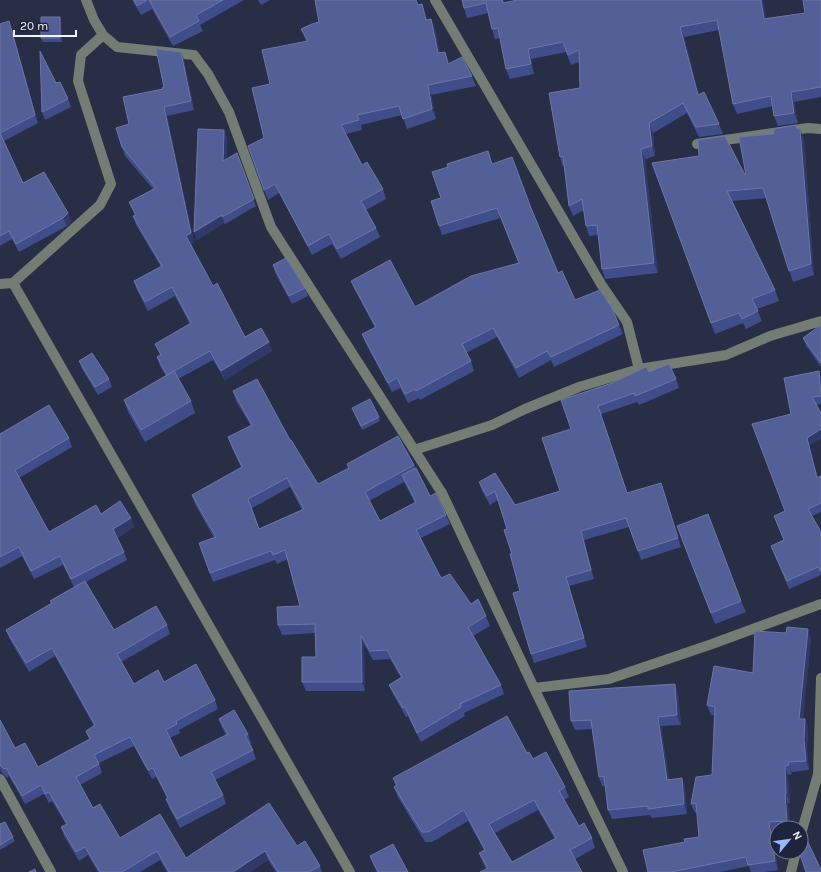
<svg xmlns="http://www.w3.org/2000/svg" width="821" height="872" viewBox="0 0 821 872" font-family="Karla,sans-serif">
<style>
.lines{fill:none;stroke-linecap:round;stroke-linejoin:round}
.minor{stroke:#737d73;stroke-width:10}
.wall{fill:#404d8b;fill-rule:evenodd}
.shaded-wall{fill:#2f396a}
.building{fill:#535f97;stroke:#6c76a7;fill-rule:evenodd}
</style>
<rect width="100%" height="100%" fill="#282e46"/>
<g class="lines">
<path class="minor" d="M86,0L94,20L103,35L117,47L194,55L208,74L229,112L271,227L442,493L534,688L623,872
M435,0L601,284L627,322L639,369
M103,35L81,55L78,81L111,184L100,205L13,283L350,872
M697,144L808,128L821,129
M0,284L13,283
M414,450L492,425L525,409L579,387L639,369L726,355L770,336L821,321
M534,688L609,679L712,644L821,604
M0,779L51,872
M801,834L818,774L821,678
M791,872L796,852"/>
</g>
<path class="wall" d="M132,0H244L200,25L203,31L173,46L152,9L141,15Z
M258,0H270L261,5Z
M462,0H503L504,3L766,18L805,13L821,0V97L794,102L798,123L778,126L774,116L773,106L737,114L733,104L719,30L684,37L699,95L719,124L723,134L699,137L687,113L653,133L655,156L645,159L658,273L605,279L602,269L598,235L589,236L586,226L584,210L573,216L569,206L564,166L563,167L560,157L580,88L579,62L571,65L566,52L531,59L534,74L510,79L506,69L500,38L495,39L492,29L488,13L467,18L464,8Z
M422,4L427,20L431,19L435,29L440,53L449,63L472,76L476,86L431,95L436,119L407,129L402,115L361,125L362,130L346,134L362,165L383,189L386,199L366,210L376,228L380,237L341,259L332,244L312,255L279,193L268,200L248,146L264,138L270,84L306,41L301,29L319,22Z
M60,17L61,21L62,42H43L41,38Z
M0,24L12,30L38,123L4,141L23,183L68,213L71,222L67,226L19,252L12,239L0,246Z
M181,52L184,60L194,110L167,116L194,242L191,244L213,286L245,337L272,351L225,380L213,360L178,379L191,401L195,413L145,442L128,412L124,400L166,376L160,366L157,357L160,355L155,344L190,324L175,296L148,311L137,290L134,281L161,267L136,225L133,216L135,215L129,202L153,189L125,156L122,147L129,124L164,87Z
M68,99L71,107L45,120L42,112Z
M796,125L797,129L804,139L814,275L793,282L766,198L732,201L775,290L779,301L757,309L762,321L746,329L743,323L715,334L652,163L699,156L745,175H746L774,134Z
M224,130L227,137L226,159L237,153L256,206L225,224L224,223L197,240L194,232Z
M492,163L531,208L558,273L575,300L619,325L623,334L554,367L551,360L519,378L497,337L466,353L471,361L474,371L420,400L419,398L408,403L400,388L392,392L366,344L362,334L375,328L355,290L351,281L415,307L519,263L501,218L442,235L439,226L441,198Z
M273,265L305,288L308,296L292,304L275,273Z
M821,325V367L806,346L803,338Z
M79,361L109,379L112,387L98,395L82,369Z
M819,371L821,377V404L816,405L809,446L818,478L821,477V512L812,516L821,532V575L789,589L774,554L771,546L784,540L774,516L785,511L791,414Z
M649,372L676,379L679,388L639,405L637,402L601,414L627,493L664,492L681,547L641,560L629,527L584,540L594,579L569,586L587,647L534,663L531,654L520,591L512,554L507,529L498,500L490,505L482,491L479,482L495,473L515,505L560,491L571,429L612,383Z
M233,391L290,440L318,484L348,468L347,464L414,465L430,496L446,515L450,524L421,538L441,578L471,604L486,616L490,626L473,636L501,685L504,694L464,713L465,716L421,742L408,716L406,717L393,694L389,685L401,678L390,659L373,660L364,644L365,691H306L302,682L316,657L315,633L282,635L278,625L300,606L288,559L277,564L275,560L213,582L199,543L214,538L195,504L192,495L241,467L231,446L228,437L251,426L236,401ZM404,482L415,503L380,521L369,501ZM290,487L302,510L259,529L252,508Z
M352,408L379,417L380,421L362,430Z
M0,434L69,438L72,447L19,478L49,532L101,514L131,518L134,527L117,538L124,552L127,560L86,582L114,630L167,625L170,634L121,662L134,684L164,682L215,700L218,709L179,730L180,733L170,738L180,758L226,735L222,728L219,719L248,734L251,743L250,744L253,750L256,759L215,780L223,795L226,804L180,828L169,807L166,799L167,798L156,777L152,779L134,746L99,763L102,773L80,785L93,808L120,838L186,858L297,846L320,866L322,872H276L268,860L250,872H167L160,860L140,872H98L88,855L79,861L64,836L61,827L66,824L52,801L49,803L44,794L25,804L9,776L7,778L2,773L0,769V720L15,748L38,767L89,739L86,731L94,726L55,656L29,672L9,638L6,630L51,603L50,601L74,587L63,565L34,579L22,556L0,568Z
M681,538L741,601L746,612L715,624Z
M811,638L803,719H805L808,728L807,750L809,770L792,772V774L788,775L790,803H788L790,828H777V831H772L778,870L765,872H751L749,866L720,872H648L685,842L699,837L697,812L695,813L691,804L712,775L714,715H711L707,705L753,673Z
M678,693L681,725L661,726L669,780L682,778L685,788L687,814L652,818L650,815L612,819L608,810L605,786H602L599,777L592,729L575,730L571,721Z
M527,753L533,759L565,787L569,797L564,800L579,826L592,838L595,848L575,859L486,869L483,863L479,853L484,850L468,821L432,842H425L398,797L394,787L396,786L393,778ZM538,810L555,839L512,862L495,833Z
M0,824L13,837L15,841L0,850Z
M370,856L408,872H377L373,864Z"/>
<path class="shaded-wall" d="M761,0H763L768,29L764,19Z
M422,4L425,14L430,30L426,20Z
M60,17L61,21L62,42L60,38Z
M431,19L435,29L442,63L438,53Z
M9,21L12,30L38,123L35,115Z
M680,27L684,37L702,105L698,95Z
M528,49L531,59L534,74L531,64Z
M181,52L184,60L194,110L191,101Z
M445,52L449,61L451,73L448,64Z
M428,85L431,95L436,119L432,109Z
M791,92L794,102L798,123L794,113Z
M164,107L167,116L194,242L189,245L186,236Z
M649,123L653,133L655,156L652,146Z
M800,129L804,139L814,275L811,264Z
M224,130L227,137L226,168L223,161Z
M641,149L645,159L658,273L654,263Z
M68,213L71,222L67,226L63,218Z
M222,215L224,223L197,240L194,232Z
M269,342L272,351L225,380L221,371Z
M819,371L821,377V393Z
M821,429V439L809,446L820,486L817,478L807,438Z
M661,483L664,492L681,547L678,538Z
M131,518L134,527L116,538L113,529Z
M581,531L584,540L594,579L591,570Z
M566,577L569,586L587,647L584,638Z
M808,629L811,638L802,728L799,719Z
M361,635L364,644L365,691L362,682Z
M675,684L678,693L681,725L677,715Z
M658,717L661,726L670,789L667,780Z
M805,719L808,728L807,750L809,770L806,761L804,740Z
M788,762L792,772V774Z
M785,766L788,775L790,803L786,794Z
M682,778L685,788L687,814L684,804Z
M785,794L788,803L790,828L787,821Z
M769,822L772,831L778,870L775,861Z
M265,851L268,860L250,872H233Z"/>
<path class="building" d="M134,0H147L137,6Z
M149,0H223L196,15L199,21L170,37Z
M315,0H416L418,5L422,4L426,20L431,19L438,53L445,52L448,64L462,57L472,76L428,85L432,109L403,119L399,106L357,115L359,120L341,125L362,165L367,162L383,189L361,201L376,228L337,249L329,234L308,246L275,184L264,190L248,146L264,138L252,88L270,84L262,50L308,41L301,29L312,24L319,22Z
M462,0H502L503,3L517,0H761L764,19L805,13L803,0H821V87L791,92L794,113L774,116L771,96L733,104L717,20L680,27L698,95L704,92L719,124L696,127L683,103L649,123L652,146L641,149L654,263L602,269L597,225L586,226L582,199L569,206L563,156L560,157L549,93L580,88L579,50L568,55L563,42L528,49L531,64L506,69L498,28L492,29L486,3L464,8Z
M41,17H60V38H41Z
M9,21L35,115L0,133V24Z
M156,49L181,52L191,101L164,107L191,233L186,236L213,286L217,283L245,337L261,328L269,342L221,371L210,351L167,375L157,357L161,355L155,344L191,323L172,287L145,302L134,281L162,266L133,216L136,215L129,202L156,188L122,147L116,128L129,124L123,97L163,89L162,88L164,87Z
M40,51L56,83L60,82L68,99L42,112Z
M796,125L797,129H800L811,264L789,271L763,188L727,191L775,290L752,299L758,311L742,319L739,313L711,323L652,163L699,156L698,140L725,136L745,175H746L739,137L774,134V129Z
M198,129L224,130L223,161L237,153L254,199L222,217V215L194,232Z
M0,133L23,183L44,172L68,213L63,218L16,244L9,231L0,236Z
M488,151L492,164L512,157L531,208L558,273L562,271L575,300L600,290L612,308L619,325L551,357L547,351L516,368L493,328L462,344L471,361L416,391L415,389L405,394L397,378L388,383L362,334L376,327L351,281L390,260L415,307L471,276L519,263L497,208L439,226L431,201L441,198L432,172L448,167L447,164Z
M286,258L305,288L289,296L273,265Z
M821,325V363L803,338Z
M92,353L109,379L95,387L79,361Z
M669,364L676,379L635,396L634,393L598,406L627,493L661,483L678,538L638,551L626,518L581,531L591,570L566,577L584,638L531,654L513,593L520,591L510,554H512L504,530L507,529L495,491L487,496L479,482L495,473L515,505L560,491L542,438L571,429L561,400L612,383L646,367L649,372Z
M174,371L191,401L141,430L124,400Z
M819,371L821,396L812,397L821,413V429L807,438L817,478L820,476L821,477V503L808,509L821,532V571L818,567L787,581L771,546L784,540L774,516L785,511L752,424L791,414L784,378Z
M257,379L290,440H291L318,484L349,468L347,464L398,436L414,465L365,492L380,521L416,502L402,475L416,468L430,496L436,493L446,515L416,530L441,578L450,574L471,604L478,599L486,616L468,627L501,685L460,704L461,707L417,733L405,707L403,708L389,685L402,677L387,650L370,651L361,635L362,682H302V657H316L315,624L278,625L277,607L300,606L285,550L273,555L271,551L210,573L199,543L216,537L192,495L242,467L228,437L252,425L233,391ZM287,478L304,509L259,529L248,499Z
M370,399L379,417L361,426L352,408Z
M49,405L69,438L15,470L49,532L96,505L101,514L120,501L131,518L113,529L124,552L71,579L60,556L31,571L19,547L0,557V434Z
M708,514L741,601L711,613L677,526Z
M85,581L114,630L156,606L167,625L117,654L134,684L158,670L164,682L196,664L215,700L176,721L177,724L166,730L180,758L228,734L219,719L234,710L248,734L245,736L253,750L211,772L223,795L177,819L166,799L168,798L153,768L148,770L130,737L94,755L99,764L76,777L93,808L100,804L120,838L160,814L186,858L269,803L297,846L305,841L320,866L309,872H278L265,851L233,872H169L157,851L122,872H100L85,847L76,852L61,827L67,824L49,792L45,794L41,785L22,796L6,768L4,769L0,765V720L15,748L25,743L38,767L90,739L86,731L95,725L52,648L26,663L6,630L52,603L50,601Z
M787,627L808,629L799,719H805L804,740L806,761L788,762L789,765L785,766L786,794H785L787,821L769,822L775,861L748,865L746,857L671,872H648L643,850L685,842L684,839L699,837L696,803L691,804L696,777L712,775L715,707L707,705L714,666L753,673L755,631L786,633Z
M675,684L677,715L658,717L667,780L682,778L684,804L648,809V806L608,810L604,776L599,777L591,720L571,721L569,691Z
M507,716L527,753L529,752L533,759L546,752L565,787L559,791L579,826L584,823L592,838L570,850L582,872H480L488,868L479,853L485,850L464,810L428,832H422L394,787L397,785L393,778ZM534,800L556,838L512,862L489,824Z
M5,822L13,837L0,845V824Z
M807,840L821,870V872H806L799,852H801V842Z
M393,844L408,872H378L370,856Z
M35,869L36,872H29Z"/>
<g transform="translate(789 840) rotate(61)"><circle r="19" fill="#1e243b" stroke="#737889"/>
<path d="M0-3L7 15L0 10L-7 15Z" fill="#97b6fd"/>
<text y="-6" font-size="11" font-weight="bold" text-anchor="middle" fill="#f2f5fe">N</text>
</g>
<path d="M14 30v6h62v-6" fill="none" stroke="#f2f5fe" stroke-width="2"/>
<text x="20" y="30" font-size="12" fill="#f2f5fe" stroke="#1e243b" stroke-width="3" paint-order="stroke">20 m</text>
</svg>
